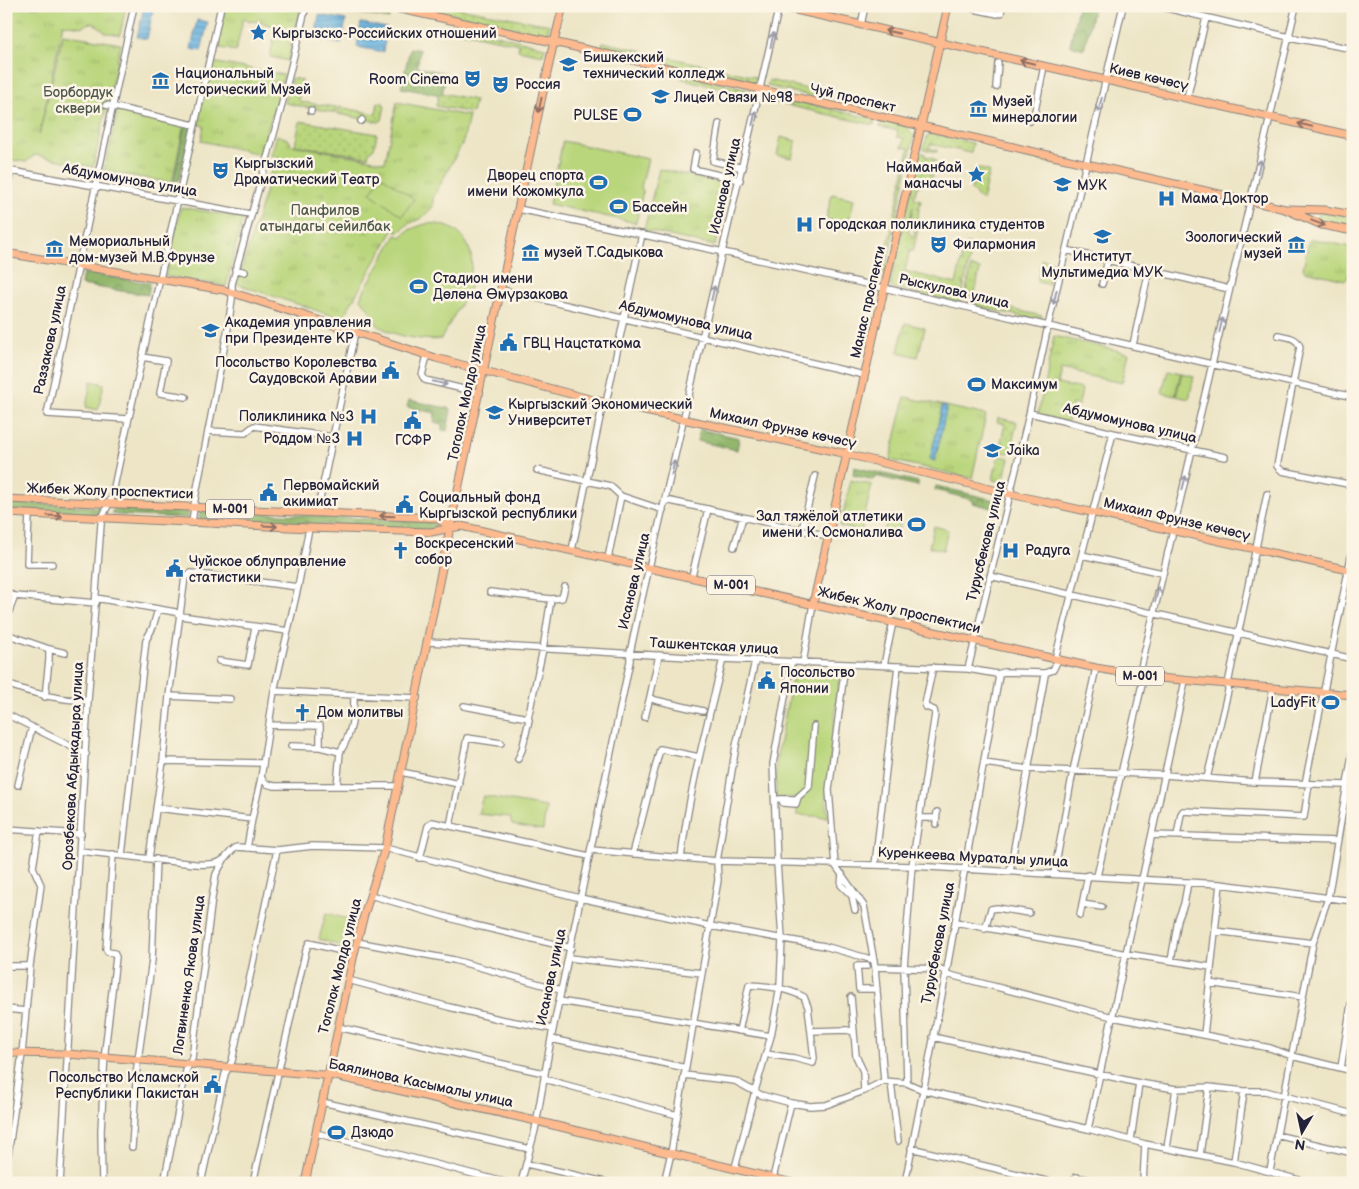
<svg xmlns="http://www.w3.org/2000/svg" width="1359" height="1189" viewBox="0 0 1359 1189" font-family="'Balsamiq Sans',sans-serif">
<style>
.grass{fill:url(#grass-dots);stroke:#6e7c5c}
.forest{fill:url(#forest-crowns);stroke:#5a6c54}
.park{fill:url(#park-tufts);stroke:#6e7c5c}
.garden{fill:#b9d67c;stroke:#6e7c5c}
.water{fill:url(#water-rules);stroke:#446a8d}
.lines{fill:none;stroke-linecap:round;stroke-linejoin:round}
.minor-casing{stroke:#888480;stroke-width:8}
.major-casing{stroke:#888480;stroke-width:9}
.minor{stroke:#fff;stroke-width:5.5}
.major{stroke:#fcba8e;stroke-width:7}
.oneway{stroke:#8f6e64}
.oneway2{stroke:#9c9ca7}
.labels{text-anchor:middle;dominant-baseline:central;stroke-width:5;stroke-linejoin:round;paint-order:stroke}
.shield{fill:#fcf5e5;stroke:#63616e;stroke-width:1}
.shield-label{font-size:12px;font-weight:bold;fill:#22223b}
.poi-label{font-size:14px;fill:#22223b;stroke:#fcf5e5;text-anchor:start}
.street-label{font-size:14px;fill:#22223b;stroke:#fcf5e5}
.park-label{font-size:14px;fill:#4f584e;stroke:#fcf5e5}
</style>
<defs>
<pattern id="grass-dots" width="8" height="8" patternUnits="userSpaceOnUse" patternTransform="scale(1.25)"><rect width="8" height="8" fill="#b9d67c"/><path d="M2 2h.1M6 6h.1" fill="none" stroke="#9fb76c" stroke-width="1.8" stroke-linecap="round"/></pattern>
<pattern id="forest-crowns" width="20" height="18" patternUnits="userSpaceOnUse" patternTransform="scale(1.25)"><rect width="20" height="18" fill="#92b76c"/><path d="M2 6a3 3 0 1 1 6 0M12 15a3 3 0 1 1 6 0" fill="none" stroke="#77945a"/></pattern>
<pattern id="park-tufts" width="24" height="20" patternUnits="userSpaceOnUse" patternTransform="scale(1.25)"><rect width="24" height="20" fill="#b9d67c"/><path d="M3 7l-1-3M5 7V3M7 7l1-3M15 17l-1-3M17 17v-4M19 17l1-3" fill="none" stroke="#9fb76c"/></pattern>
<pattern id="water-rules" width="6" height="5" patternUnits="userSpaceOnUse" patternTransform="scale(1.25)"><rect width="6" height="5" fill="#66b2df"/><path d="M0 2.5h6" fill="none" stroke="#5490b6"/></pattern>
</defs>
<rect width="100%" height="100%" fill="#fcf5e5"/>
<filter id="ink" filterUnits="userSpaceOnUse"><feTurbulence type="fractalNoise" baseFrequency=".02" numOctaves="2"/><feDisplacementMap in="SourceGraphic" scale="10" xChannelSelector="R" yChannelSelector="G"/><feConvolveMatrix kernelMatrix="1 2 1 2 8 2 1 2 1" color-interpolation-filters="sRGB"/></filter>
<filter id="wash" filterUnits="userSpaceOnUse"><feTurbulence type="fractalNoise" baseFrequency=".0096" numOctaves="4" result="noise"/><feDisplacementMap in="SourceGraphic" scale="20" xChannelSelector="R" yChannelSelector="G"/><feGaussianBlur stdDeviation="1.12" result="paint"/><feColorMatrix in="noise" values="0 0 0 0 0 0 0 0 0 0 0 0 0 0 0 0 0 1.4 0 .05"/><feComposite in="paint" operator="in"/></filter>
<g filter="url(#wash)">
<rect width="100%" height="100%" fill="#ede5c6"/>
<path class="grass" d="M318,6C339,6 372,3 390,13L389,19Z
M415,6H448L550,25L547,35Z
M464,27L545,47L543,55L518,50L519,44L462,32Z
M603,42L643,51L642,58L601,49Z
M650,53L756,77L754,84L649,60Z
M681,74L753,91L751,96L680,78Z
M291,78L302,80L299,99L301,102L336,107L335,113L285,103Z
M769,80L824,93L823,99L767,86Z
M442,93L475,100L472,113L436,106L439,94Z
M765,94L875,119L874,125L764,100Z
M378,102L383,103L385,106L382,120L379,122L338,114L339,107L376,114Z
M881,120L906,126L914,136L885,274L882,273L909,148L902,147L904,138L897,137L898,131L880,127Z
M300,121L377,134L374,148L369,152L368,157L295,145Z
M931,133L973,143L971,153L930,144L929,148L937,150V152L923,149L927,136Z
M1002,149L1076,165L1075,169L1002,152Z
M920,152L925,154V156L933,158L936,162L932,161L929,174L933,175L932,179L917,187L914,198L921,200L917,220L911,218L913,206L907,229L913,238L915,230L908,228L910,222L919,224L913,252L910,250L905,271L956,284L964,247L967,244L970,245L972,248L960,303L891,287L890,285Z
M977,168L989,171L982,201L971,190L972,185H975L978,172L975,171Z
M1321,212L1353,217V229L1322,223L1317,218Z
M971,267L980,269L974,297L965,295Z
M977,301L1042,316L1041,321L976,306Z
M998,418L1017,422L1010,453L1002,452L1000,446L1005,424L997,422Z
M1001,456L1009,458L1003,482L993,480L997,460Z"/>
<path class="forest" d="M1078,6H1094L1084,49L1070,45Z
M410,48L420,50L417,67L446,73L442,95L401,88Z
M187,125L191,126L179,180L174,181L184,129Z
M83,273L150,283L148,295L81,285Z
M409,400L451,409L447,431L442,430V424L434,422L435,413L407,407Z
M699,429L739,438L737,450L697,441Z
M854,467L918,482V486L875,476L873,480L853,475Z
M936,486L998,501L996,509L973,503V500L935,490Z
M6,502L101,507L100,515L6,510Z
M116,507L188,509V518L115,515L112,513V511Z
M200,510L436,522L435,530L199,519Z"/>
<path class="park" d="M6,6H126L120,35C116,34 111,34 107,33C97,29 96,17 82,27L63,24L39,135L63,34L121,44L93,167L35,155L26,162L6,159Z
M226,6H279L300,10L288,61L270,57L276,26L243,19L236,51L216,47Z
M212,62L284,75L260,154L201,141L204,126L197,124Z
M397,102L469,116L463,142L433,198V207L422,218L408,224L399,232L394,229L342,319L237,284L276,157L271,155L277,135L288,139L292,145L385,162Z
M118,110L184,124L172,183L104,171Z
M781,137L796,141L792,158L777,155Z
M659,169L728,184L715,246L644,230Z
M181,207L243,218L226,286L165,276Z
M1312,239L1351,247L1353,254L1348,278L1345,280L1305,271L1303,268L1309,241Z
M905,323L925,328L918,357L898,352Z
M1054,336L1129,353L1122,383L1060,370L1057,384L1082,389L1079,405L1072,404L1068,422L1038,415Z
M905,397L986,415L972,478L890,460Z
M851,480L872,485L861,531L840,526Z"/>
<path class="garden" d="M563,141L648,159L641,187L643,191L636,223L549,204Z
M382,176L414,199L402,216L370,193Z
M832,194L854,199L848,225L826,219Z
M425,224C456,220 478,245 470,275L475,278L441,339C426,342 383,335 374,321C372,318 371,314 369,310C367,306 363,302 360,298L396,235L401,237L409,230Z
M1042,259L1053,262L1048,284L1037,282Z
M1168,369L1181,372L1175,396L1162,393Z
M1182,373L1194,376L1189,399L1176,396Z
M91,381L104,384L98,410L86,407Z
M888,515L901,519L897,539L883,536Z
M934,526L948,530L943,550L929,547Z
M794,670L840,672L826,799L828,817L797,815V798H776V761Z
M483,796L546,807L543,830L512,825L510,817L478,814Z
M326,913L348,919L341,946L319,939Z"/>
<path class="water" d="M144,7L153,10L147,39L137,37Z
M319,15L346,20L341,44L315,39Z
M197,20L208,22L201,51L191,49Z
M361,23L387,28L383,52L357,47Z
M942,406L947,407L935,461L930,459Z"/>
</g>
<g filter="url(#ink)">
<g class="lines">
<defs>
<path id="minor" d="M972,6L974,9L998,14L1001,13L1002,6
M1158,6L1289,37L1353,49
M861,25L865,6
M996,87L998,63
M1187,98L1206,18
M106,105L194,125
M311,111V110
M361,121L362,120
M1030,121L1035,111L1044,66
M719,124L713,161L743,168
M1350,135L1353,124
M696,153L693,169L740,180
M6,170L250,214
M6,194L11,171
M518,209C798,265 1075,333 1353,397
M1066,250L1229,289
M235,269L245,272
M1102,284L1108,260
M502,290L864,375
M1278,335C1287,337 1297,337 1300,347L1277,466L1282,471L1353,485
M1133,345L1149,270
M427,356L422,375L425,380L480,393
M142,357L166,361L160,393L186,397
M1030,413L1113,433L1225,457
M128,419L47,414L134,6
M208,431L245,433L254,426L333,437
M537,470L610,486L621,496L663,510
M666,500L828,536
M317,513L355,332
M29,514L27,564H52
M192,523L195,499L228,328L232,299V284L280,112L306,6
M802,530L815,476
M734,547L743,517
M572,550L602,408L606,403L642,234
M1082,555L1162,573
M608,558L621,496
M692,576L708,509
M990,576L1353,659
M6,593L15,596L96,603
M96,598L175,612L181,616L288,631
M551,599L562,598L565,587
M6,619L15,596
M6,634L49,649V660L45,697
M429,642L723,659L968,669L997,674L999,676L946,974L905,1183
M49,649L65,653
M659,655L650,697L655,700L703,711
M1055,659L1113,433
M219,661L248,665L255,627
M803,663L813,604
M845,665L829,790L835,865L864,906L875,967L884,1081L907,1083L923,1090L1088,1129L1145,1144L1234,1162L1310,1183
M884,665L893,622
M968,669L1028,419L1048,326L1123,6
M997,674L1004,672L1045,673
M1139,676L1296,6
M6,684C33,694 59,700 88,701
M274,691L417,698
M169,696L230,699
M464,706L528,718L543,649L551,599L490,592
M6,714L86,754
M645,717L650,697
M269,725L320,726V747
M291,746L320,747L340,752C352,733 354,717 354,695
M518,759L522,750L529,720L528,718
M163,761L263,763
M984,763L1028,769L1165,775L1255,782L1346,785
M401,772L459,784
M261,778L267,784L274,786H398
M1207,778L1228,691V684L1267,494
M1255,782L1273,688
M1305,784L1353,547
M18,785L32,727
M337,786L340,752
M779,799H797
M782,799L783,803L796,804L798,797L809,787L814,726
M156,808L252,819
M920,818H936
M936,824L937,812
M450,826L467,738L501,743
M6,829L81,834
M1152,835L1337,841
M1177,836L1181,814L1183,811L1304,817L1309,784
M247,848L252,819L261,778L274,691L298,587L309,528
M591,850L717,861L912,866L1220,884L1353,901
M80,851L195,864C205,864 216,866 224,859C229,855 231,850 237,847L277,850L313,846L385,848L580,898L710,926L824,946L874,960
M633,854L660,749L699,757
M122,855L146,640L153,627L158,609
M149,858L163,761L169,696L185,577L191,573L298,587
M420,858L428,826L432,822L589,856
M681,858C689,791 707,725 723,659
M875,865L898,666
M1010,871L1045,675V673L1053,670L1058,660
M842,874L841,885L852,896L855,910
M1054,874L1073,771L1096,668
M1097,876L1144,676
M370,895L474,925L571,948
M1082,904L1102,907
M1080,915L1088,875
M955,922L1127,954L1211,967
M985,929L991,909L997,908L1029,913
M1215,931L1313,943
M357,942L454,960L561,990
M569,958L702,973
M1171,961L1178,920L1184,904L1188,882
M6,966H30
M867,966H857L859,989H877
M875,967L941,969L944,971L946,974L1113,1017L1270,1048L1292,1056L1353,1071
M348,980L449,1007L499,1019L553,1029
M1209,983L1303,997
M851,997L856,1056L863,1071L864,1091
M559,1001L771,1036
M6,1009L26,1011
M338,1027L544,1073
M739,1031L749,985C769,986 786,988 804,997L808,1007L814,1058L813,1063L794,1058L766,1054
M811,1031L847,1030L854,1032
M1204,1035L1220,884
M933,1037L1139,1083L1176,1089L1209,1087L1244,1091H1265L1353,1114
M551,1039L686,1068
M1341,1068L1353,991
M684,1075L735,1081L761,1095L791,1103L810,1106L826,1105L864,1091L884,1081
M544,1079L677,1115
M891,1082L898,1141
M907,1083L904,967L912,866L935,714L934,710L926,707L925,704L933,667
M322,1102L530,1149
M1088,1129L1185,681
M316,1133L508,1183
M1276,1135L1353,1153
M1131,1139L1139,1083
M132,1147L137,1067L152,960L156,859
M911,1148L1054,1183
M1167,1148L1176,1089
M1200,1155L1209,1087
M1234,1162L1244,1091
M527,1164L609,1183
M735,1168L755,1091L771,1036L780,987L782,938L777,862L773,764L791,663
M6,1170L22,1054L30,966L41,885L33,867L39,831
M1270,1171L1313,943L1328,898L1353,749
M773,1178L791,1103
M60,1183L88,701L101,524L102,518L112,497C146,333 186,170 221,6
M102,1183L101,1131L105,1051L116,957L114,953L108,952L106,949L113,854
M164,1183L186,1071L192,1058L212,898L216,874L224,860
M201,1183L225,1074L232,1061L277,850
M253,1183L306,950L309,943L354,954
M521,1183L535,1130L551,1039L630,661V653L639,611L779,6
M664,1183L671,1153L718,880L717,861L736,746L755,661
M1070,1183L1076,1177L1105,1183
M1143,1183L1145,1144"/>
<path id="major" d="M386,6L562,44L1285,209L1322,225L1353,231
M778,6L1353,136
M1288,209L1325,210L1353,215
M6,253L224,290L436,358L593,400L838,452L1019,496L1353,571
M6,499L436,518L451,527
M6,513L309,528L431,532L461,526L1096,668L1148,677L1353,695
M813,604L948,6
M6,1053L68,1054L335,1076L536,1121L793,1183
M305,1183L354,954L364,915L385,848L398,786L453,513L552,50L563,6"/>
</defs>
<use href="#minor" class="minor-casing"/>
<use href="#major" class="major-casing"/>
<use href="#minor" class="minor"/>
<use href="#major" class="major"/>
</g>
<defs><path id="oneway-shaft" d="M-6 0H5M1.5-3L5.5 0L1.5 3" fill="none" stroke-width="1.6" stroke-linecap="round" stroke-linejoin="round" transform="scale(1.25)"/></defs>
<g class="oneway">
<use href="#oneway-shaft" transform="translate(892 32) rotate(-168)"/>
<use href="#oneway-shaft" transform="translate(1027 62) rotate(-167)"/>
<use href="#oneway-shaft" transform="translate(540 105) rotate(102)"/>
<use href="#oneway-shaft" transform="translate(1305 125) rotate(-167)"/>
<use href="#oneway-shaft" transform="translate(1318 223) rotate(20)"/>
<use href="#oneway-shaft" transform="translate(55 516) rotate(3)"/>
<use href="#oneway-shaft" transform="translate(387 516) rotate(-178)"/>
<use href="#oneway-shaft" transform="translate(270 526) rotate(3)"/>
</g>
<g class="oneway2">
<use href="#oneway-shaft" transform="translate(772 40) rotate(-78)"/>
<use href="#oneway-shaft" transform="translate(1100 105) rotate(104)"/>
<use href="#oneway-shaft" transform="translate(754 118) rotate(-77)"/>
<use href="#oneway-shaft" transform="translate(1259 167) rotate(-77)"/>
<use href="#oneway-shaft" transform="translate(713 293) rotate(-77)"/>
<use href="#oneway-shaft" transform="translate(1055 297) rotate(103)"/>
<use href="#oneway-shaft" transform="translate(1221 325) rotate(-77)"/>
<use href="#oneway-shaft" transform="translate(440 383) rotate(13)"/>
<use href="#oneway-shaft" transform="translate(673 468) rotate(-78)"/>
<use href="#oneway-shaft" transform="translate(1184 483) rotate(-76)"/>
<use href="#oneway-shaft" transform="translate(1157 594) rotate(-77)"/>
</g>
</g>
<defs>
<symbol id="sight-bare" viewBox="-9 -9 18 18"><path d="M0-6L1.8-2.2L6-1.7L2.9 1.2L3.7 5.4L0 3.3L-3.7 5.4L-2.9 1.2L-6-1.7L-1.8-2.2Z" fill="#1f6fb2" stroke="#fcf5e5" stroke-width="2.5" paint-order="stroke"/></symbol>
<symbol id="university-bare" viewBox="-9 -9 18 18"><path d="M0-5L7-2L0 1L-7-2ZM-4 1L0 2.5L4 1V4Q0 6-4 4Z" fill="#1f6fb2" stroke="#fcf5e5" stroke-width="2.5" paint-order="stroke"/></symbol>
<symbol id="theatre-bare" viewBox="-9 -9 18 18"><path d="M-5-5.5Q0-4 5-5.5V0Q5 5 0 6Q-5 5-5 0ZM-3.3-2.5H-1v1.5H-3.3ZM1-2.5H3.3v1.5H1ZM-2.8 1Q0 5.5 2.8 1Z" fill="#1f6fb2" stroke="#fcf5e5" stroke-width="2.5" paint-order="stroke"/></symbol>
<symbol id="museum-bare" viewBox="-9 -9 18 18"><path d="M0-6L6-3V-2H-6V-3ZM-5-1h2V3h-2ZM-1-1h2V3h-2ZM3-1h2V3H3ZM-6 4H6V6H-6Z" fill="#1f6fb2" stroke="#fcf5e5" stroke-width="2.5" paint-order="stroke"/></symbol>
<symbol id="stadium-bare" viewBox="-9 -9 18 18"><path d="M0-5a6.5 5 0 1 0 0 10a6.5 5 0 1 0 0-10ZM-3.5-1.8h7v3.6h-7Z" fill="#1f6fb2" stroke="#fcf5e5" stroke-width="2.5" paint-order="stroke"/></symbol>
<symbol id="hospital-bare" viewBox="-9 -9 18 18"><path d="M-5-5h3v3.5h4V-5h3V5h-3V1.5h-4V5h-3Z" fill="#1f6fb2" stroke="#fcf5e5" stroke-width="2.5" paint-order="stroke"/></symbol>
<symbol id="civic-bare" viewBox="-9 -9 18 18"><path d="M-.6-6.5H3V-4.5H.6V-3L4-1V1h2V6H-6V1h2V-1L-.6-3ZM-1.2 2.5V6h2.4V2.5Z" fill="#1f6fb2" stroke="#fcf5e5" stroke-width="2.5" paint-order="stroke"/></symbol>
<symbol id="church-bare" viewBox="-9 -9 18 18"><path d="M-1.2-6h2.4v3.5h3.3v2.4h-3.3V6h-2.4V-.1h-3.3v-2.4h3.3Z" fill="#1f6fb2" stroke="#fcf5e5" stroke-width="2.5" paint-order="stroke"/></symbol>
</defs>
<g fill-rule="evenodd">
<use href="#sight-bare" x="246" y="20" width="25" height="25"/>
<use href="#university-bare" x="556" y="52" width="25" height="25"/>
<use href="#theatre-bare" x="460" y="66" width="25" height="25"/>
<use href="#museum-bare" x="148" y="68" width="25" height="25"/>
<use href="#theatre-bare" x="488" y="72" width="25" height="25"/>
<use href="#university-bare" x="648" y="84" width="25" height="25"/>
<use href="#museum-bare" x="966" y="96" width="25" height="25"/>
<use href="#stadium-bare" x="620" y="102" width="25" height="25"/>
<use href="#theatre-bare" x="208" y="158" width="25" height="25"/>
<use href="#sight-bare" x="964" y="162" width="25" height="25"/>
<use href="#stadium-bare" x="586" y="170" width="25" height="25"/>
<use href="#university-bare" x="1050" y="172" width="25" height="25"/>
<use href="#hospital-bare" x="1154" y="186" width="25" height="25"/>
<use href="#stadium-bare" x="606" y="194" width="25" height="25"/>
<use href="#hospital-bare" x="792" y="212" width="25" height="25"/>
<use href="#university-bare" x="1090" y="224" width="25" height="25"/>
<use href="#theatre-bare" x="926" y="232" width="25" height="25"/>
<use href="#museum-bare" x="1284" y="232" width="25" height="25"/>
<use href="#museum-bare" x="42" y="236" width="25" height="25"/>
<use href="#museum-bare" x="518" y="240" width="25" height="25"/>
<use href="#stadium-bare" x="406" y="274" width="25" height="25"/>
<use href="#university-bare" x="198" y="318" width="25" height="25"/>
<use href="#civic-bare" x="496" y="330" width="25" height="25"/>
<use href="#civic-bare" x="378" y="358" width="25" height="25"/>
<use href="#stadium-bare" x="964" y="372" width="25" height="25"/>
<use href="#university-bare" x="482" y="400" width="25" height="25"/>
<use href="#hospital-bare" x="356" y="404" width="25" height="25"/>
<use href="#civic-bare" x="400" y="408" width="25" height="25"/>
<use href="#hospital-bare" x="342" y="426" width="25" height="25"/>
<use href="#university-bare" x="980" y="438" width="25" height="25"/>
<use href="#civic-bare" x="256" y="480" width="25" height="25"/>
<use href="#civic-bare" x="392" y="492" width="25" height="25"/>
<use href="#stadium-bare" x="904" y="512" width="25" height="25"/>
<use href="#hospital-bare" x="998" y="538" width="25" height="25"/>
<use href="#church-bare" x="388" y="538" width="25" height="25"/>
<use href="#civic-bare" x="162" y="556" width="25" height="25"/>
<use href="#civic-bare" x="754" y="668" width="25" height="25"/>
<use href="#stadium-bare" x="1318" y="690" width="25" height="25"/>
<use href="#church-bare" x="290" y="700" width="25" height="25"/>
<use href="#civic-bare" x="200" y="1072" width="25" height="25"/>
<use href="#stadium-bare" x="324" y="1120" width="25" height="25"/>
</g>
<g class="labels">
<g class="shield">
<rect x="206" y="499.5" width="48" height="19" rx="4"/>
<rect x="707" y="575.5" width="48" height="19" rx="4"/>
<rect x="1116" y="666.5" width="48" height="19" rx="4"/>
</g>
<g class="shield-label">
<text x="230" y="509">М-001</text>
<text x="731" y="585">М-001</text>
<text x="1140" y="676">М-001</text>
</g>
<g class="poi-label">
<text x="272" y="33">Кыргызско-Российских отношений</text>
<text x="583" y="57">Бишкекский<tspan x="583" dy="16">технический колледж</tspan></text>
<text x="175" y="73">Национальный<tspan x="175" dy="16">Исторический Музей</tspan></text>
<text x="459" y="79" text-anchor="end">Room Cinema</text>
<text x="515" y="84">Россия</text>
<text x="674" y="97">Лицей Связи №98</text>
<text x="992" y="101">Музей<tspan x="992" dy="16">минералогии</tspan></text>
<text x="618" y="115" text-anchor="end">PULSE</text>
<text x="234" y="163">Кыргызский<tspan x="234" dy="16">Драматический Театр</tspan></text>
<text x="962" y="167" text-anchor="end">Найманбай<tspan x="962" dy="16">манасчы</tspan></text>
<text x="584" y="175" text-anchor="end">Дворец спорта<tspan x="584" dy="16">имени Кожомкула</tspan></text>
<text x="1077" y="185">МУК</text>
<text x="1181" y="198">Мама Доктор</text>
<text x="632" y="207">Бассейн</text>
<text x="818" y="224">Городская поликлиника студентов</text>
<text x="1282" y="237" text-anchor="end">Зоологический<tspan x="1282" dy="16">музей</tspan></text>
<text x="69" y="241">Мемориальный<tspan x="69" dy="16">дом-музей М.В.Фрунзе</tspan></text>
<text x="953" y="244">Филармония</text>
<text x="544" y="252">музей Т.Садыкова</text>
<text x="1102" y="256" text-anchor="middle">Институт<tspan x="1102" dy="16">Мультимедиа МУК</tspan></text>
<text x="433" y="278">Стадион имени<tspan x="433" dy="16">Дөлөна Өмүрзакова</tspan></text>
<text x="225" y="322">Академия управления<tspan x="225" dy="16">при Президенте КР</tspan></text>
<text x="523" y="343">ГВЦ Нацстаткома</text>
<text x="377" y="362" text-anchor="end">Посольство Королевства<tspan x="377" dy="16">Саудовской Аравии</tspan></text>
<text x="991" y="384">Максимум</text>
<text x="508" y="404">Кыргызский Экономический<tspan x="508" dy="16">Университет</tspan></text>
<text x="354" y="416" text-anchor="end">Поликлиника №3</text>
<text x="340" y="438" text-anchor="end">Роддом №3</text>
<text x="413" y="440" text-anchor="middle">ГСФР</text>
<text x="1007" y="450">Jaika</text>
<text x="283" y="485">Первомайский<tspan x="283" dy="16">акимиат</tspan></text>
<text x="419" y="497">Социальный фонд<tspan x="419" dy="16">Кыргызской республики</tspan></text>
<text x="903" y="516" text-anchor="end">Зал тяжёлой атлетики<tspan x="903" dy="16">имени К. Осмоналива</tspan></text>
<text x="415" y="543">Воскресенский<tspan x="415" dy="16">собор</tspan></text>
<text x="1025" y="550">Радуга</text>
<text x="189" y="561">Чуйское облуправление<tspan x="189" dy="16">статистики</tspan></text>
<text x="780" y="672">Посольство<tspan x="780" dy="16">Японии</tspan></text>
<text x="1316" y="702" text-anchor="end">LadyFit</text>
<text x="317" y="712">Дом молитвы</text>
<text x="199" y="1077" text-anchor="end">Посольство Исламской<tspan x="199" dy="16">Республики Пакистан</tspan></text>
<text x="351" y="1132">Дзюдо</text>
</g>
<g class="street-label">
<text transform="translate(1149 77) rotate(13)">Киев көчөсү</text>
<text transform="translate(853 98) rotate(13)">Чуй проспект</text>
<text transform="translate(130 180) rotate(10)">Абдумомунова улица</text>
<text transform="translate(725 186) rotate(-77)">Исанова улица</text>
<text transform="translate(954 291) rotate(13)">Рыскулова улица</text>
<text transform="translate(868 302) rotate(-77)">Манас проспекти</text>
<text transform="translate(686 320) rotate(13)">Абдумомунова улица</text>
<text transform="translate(50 340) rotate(-78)">Раззакова улица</text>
<text transform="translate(467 393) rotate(-78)">Тоголок Молдо улица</text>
<text transform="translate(1130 423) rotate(13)">Абдумомунова улица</text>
<text transform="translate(783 428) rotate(12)">Михаил Фрунзе көчөсү</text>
<text transform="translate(110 491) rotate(2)">Жибек Жолу проспектиси</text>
<text transform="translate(1177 519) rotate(13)">Михаил Фрунзе көчөсү</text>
<text transform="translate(986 541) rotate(-76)">Турусбекова улица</text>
<text transform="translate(634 581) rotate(-77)">Исанова улица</text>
<text transform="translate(899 610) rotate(13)">Жибек Жолу проспектиси</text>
<text transform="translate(714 646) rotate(3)">Ташкентская улица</text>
<text transform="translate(73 766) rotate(-87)">Орозбекова Абдыкадыра улица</text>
<text transform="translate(973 857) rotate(3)">Куренкеева Мураталы улица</text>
<text transform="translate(938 943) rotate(-79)">Турусбекова улица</text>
<text transform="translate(340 966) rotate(-76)">Тоголок Молдо улица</text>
<text transform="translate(189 975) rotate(-82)">Логвиненко Якова улица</text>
<text transform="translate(551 977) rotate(-78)">Исанова улица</text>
<text transform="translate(421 1083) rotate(12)">Баялинова Касымалы улица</text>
</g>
<g class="park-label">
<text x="78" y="92">Борбордук<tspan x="78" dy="16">сквери</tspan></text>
<text x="325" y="210">Панфилов<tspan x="325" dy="16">атындагы сейилбак</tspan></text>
</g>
</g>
<rect width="1359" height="1189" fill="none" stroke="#fcf5e5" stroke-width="25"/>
<g transform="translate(1302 1132) rotate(189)" stroke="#fcf5e5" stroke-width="4" paint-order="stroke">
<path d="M0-4L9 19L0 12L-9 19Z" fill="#22223b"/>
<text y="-8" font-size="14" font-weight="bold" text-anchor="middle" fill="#22223b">N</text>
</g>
</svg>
